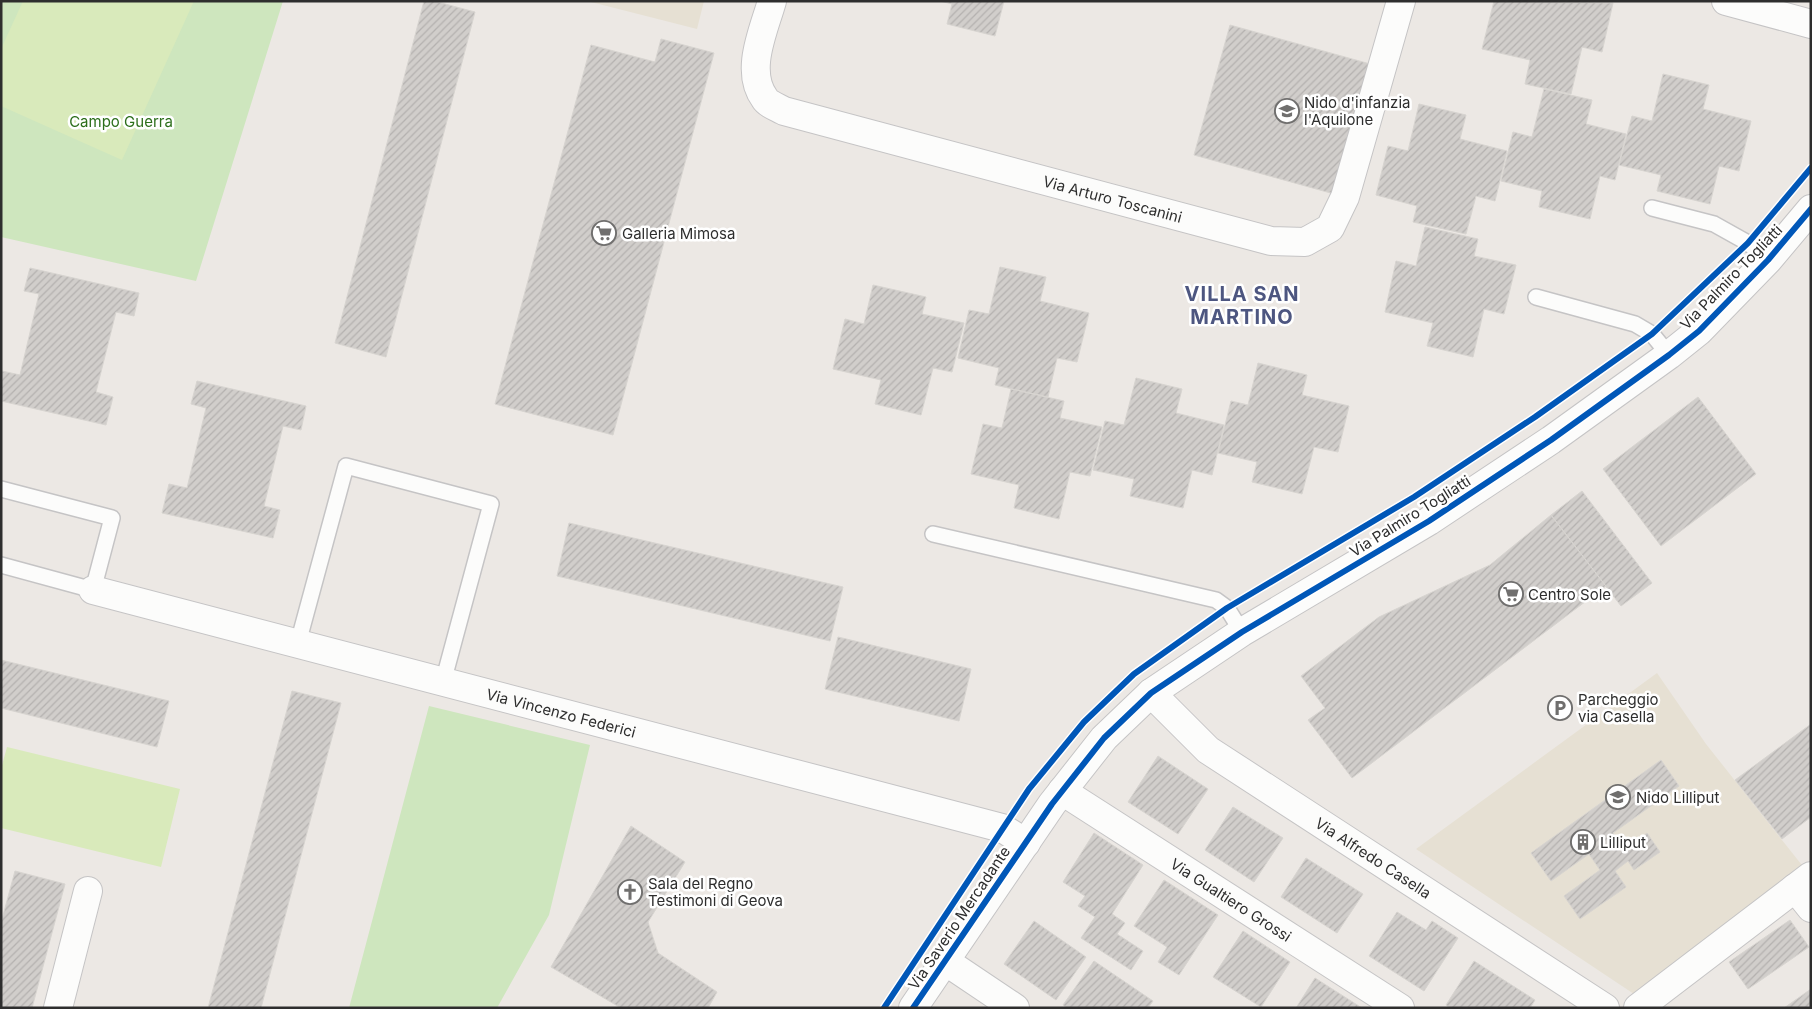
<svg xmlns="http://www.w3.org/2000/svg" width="1812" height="1009" viewBox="0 0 1812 1009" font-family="Inter,sans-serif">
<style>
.education{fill:#e6e0d3}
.park{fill:#cee6be}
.pitch{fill:#d9eabb}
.building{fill:url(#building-hatch);stroke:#d7d4d0}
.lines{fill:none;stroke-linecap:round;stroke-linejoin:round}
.service-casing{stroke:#c5c4c5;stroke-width:18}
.minor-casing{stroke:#c5c4c5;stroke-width:30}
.service{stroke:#fcfcfb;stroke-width:15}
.minor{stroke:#fcfcfb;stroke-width:28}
.cycleway-casing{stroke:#fff;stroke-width:9}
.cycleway{stroke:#0057b8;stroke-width:6}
.labels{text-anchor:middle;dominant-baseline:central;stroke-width:5;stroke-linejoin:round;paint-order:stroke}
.poi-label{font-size:15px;fill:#2e2e2e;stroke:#fff;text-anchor:start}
.park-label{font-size:15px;fill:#2c6e1b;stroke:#fff}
.street-label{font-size:15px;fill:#2e2e2e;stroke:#fff}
.district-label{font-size:20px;font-weight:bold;letter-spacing:1px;fill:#4d5680;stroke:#fff}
</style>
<defs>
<pattern id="building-hatch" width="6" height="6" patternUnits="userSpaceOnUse" patternTransform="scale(1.25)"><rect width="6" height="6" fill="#d1cecb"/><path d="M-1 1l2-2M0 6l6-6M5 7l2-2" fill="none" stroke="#b4b1af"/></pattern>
</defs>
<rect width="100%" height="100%" fill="#ece8e4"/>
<path class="education" d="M587,1H704L697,29Z
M1657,673L1706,744L1805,869L1634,994L1416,849Z"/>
<path class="park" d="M1,1H283L196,281L1,237Z
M429,706L590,745L549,915L497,1008H349Z"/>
<path class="pitch" d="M23,1H194L122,160L1,106V49Z
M7,747L180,789L161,867L1,828V769Z"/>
<path class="building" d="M424,1H434L475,12L386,357L335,343Z
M940,1H1004L995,36L947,24L952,4Z
M1494,1L1613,3L1602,52L1582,47L1571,94L1525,84L1530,60L1482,49Z
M1230,25L1381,67L1345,197L1194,155Z
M661,39L714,53L613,435L495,404L591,45L655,62Z
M1663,74L1709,85L1703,109L1751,121L1739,171L1719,166L1710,204L1657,191L1661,175L1619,165L1632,116L1652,121Z
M1544,89L1592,100L1586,124L1626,134L1615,180L1600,176L1590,219L1539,207L1542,191L1501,181L1513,132L1532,137Z
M1419,104L1466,115L1460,139L1507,151L1495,201L1476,196L1466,234L1413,222L1417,206L1376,195L1388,146L1408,151Z
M1425,227L1478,239L1474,256L1516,265L1504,314L1484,309L1473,357L1427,346L1433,323L1385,312L1396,261L1416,266Z
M1000,267L1046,277L1040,301L1089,313L1077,362L1057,358L1048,397L995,385L999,368L958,358L969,310L989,314Z
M30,268L139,293L134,316L116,312L96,392L113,397L106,425L1,401L2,371L20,375L39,294L24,291Z
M873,285L926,297L922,314L964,323L952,372L933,368L921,415L875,404L881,380L833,369L845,319L864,324Z
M1258,363L1307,375L1302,395L1349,406L1338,452L1314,447L1302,494L1252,482L1257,462L1218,453L1231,401L1248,405Z
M1136,378L1182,389L1176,413L1224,425L1212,475L1192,470L1183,508L1130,496L1134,479L1093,470L1105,421L1124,425Z
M197,381L306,406L301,430L283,426L264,506L280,510L273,538L162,513L169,484L187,488L206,408L191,404Z
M1011,389L1064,401L1060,418L1102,427L1090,476L1070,472L1059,519L1014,508L1019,485L971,474L983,424L1002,428Z
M1698,397L1756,474L1661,546L1603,469Z
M1582,491L1652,583L1621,606L1551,515Z
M1551,515L1606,586L1352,778L1308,720L1325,708L1301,676L1379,617L1490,565Z
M569,523L843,587L830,641L557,576Z
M838,637L971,669L959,721L825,689Z
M1,660L169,701L157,747L1,708Z
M292,691L341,703L261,1008H208Z
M1811,724V817L1782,839L1735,780Z
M1158,756L1208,789L1178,834L1128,802Z
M1661,760L1679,786L1613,833L1625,850L1647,833L1660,852L1634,870L1628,861L1615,871L1626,887L1580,919L1564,896L1600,870L1589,854L1551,881L1531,853Z
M1233,807L1283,838L1254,882L1205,850Z
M631,826L685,862L648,922L658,953L717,992L708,1008H621L551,967Z
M1094,833L1143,865L1112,914L1125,923L1117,934L1143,951L1131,970L1081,938L1095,917L1078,906L1085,896L1063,882Z
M1306,858L1363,894L1337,933L1281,897Z
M15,871L65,884L32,1008H1V923Z
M1164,880L1218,915L1179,975L1158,962L1167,947L1134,926Z
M1397,912L1426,930L1432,921L1458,938L1424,991L1369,956Z
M1790,920L1809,947L1748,989L1729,962Z
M1034,921L1086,957L1056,1000L1004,964Z
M1243,931L1290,962L1261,1007L1213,977Z
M1094,961L1153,1001L1148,1008H1067L1063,1005Z
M1474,961L1535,1000L1530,1008H1450L1446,1005Z
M1315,978L1362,1008H1296Z
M1811,989V1008H1784Z"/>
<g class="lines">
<defs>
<path id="service" d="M1652,208L1714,224L1748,243L1768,260
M1536,297L1635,324L1652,334L1669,355
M1,489L112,518L93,590L1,565
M933,534L1216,600L1227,608L1242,632
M298,643L346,466L491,504L443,682"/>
<g id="minor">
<path id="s1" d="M772,1C764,30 744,71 765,99C768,104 779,108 784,111L1271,241L1305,242L1330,228L1345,197L1401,1"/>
<path d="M1726,1L1811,24"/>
<path id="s2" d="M93,590L1002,828L1026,843"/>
<path id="s3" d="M1151,693L1208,750L1605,1008"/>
<path id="s4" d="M1062,791L1400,1008"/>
<path d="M1795,888L1811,908"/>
<path d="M945,961L1015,1008"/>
<path d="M58,1008L88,891"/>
<path d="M913,1008L1052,804L1104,738L1151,693L1242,632L1429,521L1551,440L1669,355L1699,331L1768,260L1811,209"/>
<path d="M1638,1008L1811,876"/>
</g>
</defs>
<use href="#service" class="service-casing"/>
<use href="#minor" class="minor-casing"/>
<use href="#service" class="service"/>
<use href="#minor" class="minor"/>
<defs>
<path id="cycleway" d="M884,1008L1029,789L1084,722L1134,674L1227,608L1414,497L1535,417L1652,334L1748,243L1811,168
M913,1008L1052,804L1104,738L1151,693L1242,632L1429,521L1551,440L1669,355L1699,331L1768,260L1811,209"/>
</defs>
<use href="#cycleway" class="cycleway-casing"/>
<use href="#cycleway" class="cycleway"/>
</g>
<defs>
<symbol id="school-ring" viewBox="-11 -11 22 22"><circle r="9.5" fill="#fff" stroke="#706f6e" stroke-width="1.5"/><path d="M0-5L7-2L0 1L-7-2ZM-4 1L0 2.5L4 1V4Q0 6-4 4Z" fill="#706f6e"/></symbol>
<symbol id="supermarket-ring" viewBox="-11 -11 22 22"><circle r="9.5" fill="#fff" stroke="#706f6e" stroke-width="1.5"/><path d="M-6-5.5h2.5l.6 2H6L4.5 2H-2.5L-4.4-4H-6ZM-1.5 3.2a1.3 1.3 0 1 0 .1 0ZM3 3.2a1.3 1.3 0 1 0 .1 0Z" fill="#706f6e"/></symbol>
<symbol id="parking-ring" viewBox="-11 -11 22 22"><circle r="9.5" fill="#fff" stroke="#706f6e" stroke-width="1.5"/><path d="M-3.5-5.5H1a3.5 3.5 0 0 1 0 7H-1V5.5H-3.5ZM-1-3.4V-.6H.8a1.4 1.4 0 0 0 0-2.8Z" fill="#706f6e"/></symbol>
<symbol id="building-ring" viewBox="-11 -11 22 22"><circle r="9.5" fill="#fff" stroke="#706f6e" stroke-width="1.5"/><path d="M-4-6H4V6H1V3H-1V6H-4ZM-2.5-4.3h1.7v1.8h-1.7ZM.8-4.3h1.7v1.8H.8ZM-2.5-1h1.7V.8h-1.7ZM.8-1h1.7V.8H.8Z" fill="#706f6e"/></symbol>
<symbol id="church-ring" viewBox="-11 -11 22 22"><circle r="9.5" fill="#fff" stroke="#706f6e" stroke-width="1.5"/><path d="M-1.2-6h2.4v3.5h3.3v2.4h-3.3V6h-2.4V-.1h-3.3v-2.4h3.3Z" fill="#706f6e"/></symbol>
</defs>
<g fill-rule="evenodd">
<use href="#school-ring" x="1273" y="97" width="28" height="28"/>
<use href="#supermarket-ring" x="590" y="219" width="28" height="28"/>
<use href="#supermarket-ring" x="1497" y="580" width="28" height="28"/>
<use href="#parking-ring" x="1546" y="694" width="28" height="28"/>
<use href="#school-ring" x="1604" y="783" width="28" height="28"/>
<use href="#building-ring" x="1569" y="828" width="28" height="28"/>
<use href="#church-ring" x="616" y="878" width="28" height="28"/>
</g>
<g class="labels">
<g class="poi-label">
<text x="1304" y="102">Nido d'infanzia<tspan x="1304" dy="17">l'Aquilone</tspan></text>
<text x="622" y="233">Galleria Mimosa</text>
<text x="1528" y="594">Centro Sole</text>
<text x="1578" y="699">Parcheggio<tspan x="1578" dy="17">via Casella</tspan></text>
<text x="1636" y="797">Nido Lilliput</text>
<text x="1600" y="842">Lilliput</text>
<text x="648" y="883">Sala del Regno<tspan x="648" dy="17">Testimoni di Geova</tspan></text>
</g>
<g class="park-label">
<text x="121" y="121">Campo Guerra</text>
</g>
<g class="street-label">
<text stroke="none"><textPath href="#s1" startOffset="465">Via Arturo Toscanini</textPath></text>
<text transform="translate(1731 277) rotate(-46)">Via Palmiro Togliatti</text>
<text transform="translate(1410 516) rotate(-32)">Via Palmiro Togliatti</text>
<text stroke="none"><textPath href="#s2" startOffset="484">Via Vincenzo Federici</textPath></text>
<text stroke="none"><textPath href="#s3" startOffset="278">Via Alfredo Casella</textPath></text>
<text stroke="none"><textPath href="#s4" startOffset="201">Via Gualtiero Grossi</textPath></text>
<text transform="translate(959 918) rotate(-56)">Via Saverio Mercadante</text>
</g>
<g class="district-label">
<text x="1242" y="294">VILLA SAN<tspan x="1242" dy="23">MARTINO</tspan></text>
</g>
</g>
<rect width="1812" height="1009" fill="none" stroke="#2e2e2e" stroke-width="5"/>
</svg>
